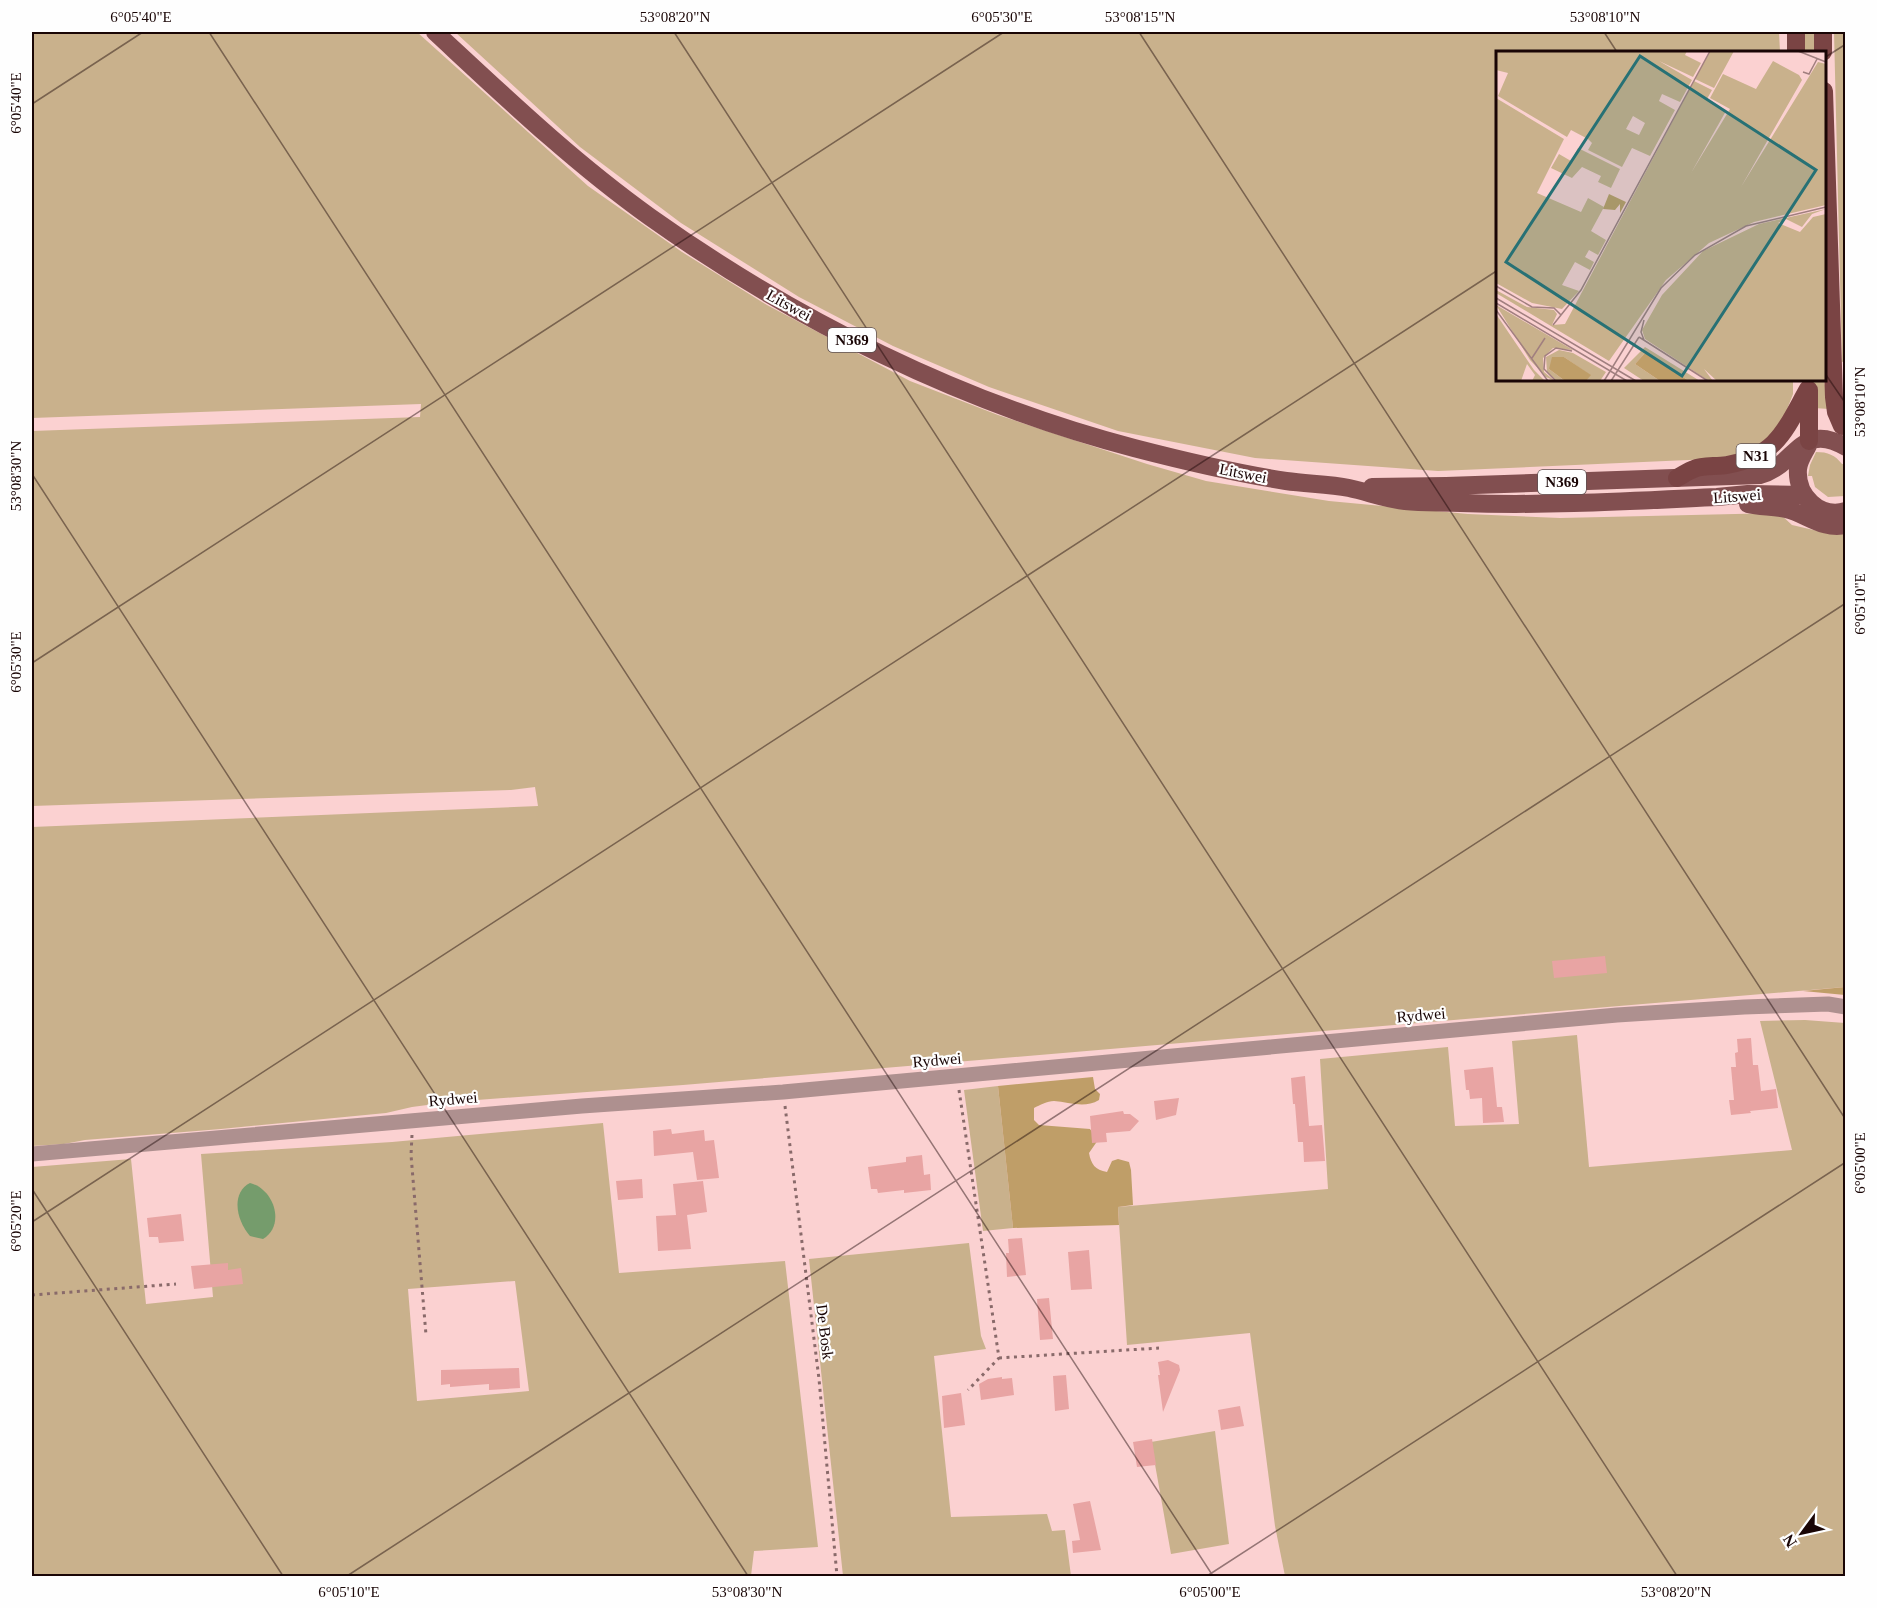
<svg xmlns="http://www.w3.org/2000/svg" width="1877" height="1608" viewBox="0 0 1877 1608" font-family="'Times New Roman',serif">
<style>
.green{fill:#c9b18c;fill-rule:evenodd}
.forest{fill:#bf9e68}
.water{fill:#759c6c}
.building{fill:#e8a4a3}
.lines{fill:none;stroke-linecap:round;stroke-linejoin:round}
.path{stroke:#896a6a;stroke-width:3;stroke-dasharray:3 4.5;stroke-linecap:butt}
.minor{stroke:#ae908f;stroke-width:15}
.primary{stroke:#824f50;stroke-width:18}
.trunk{stroke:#7a4444;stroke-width:18}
.ticks{fill:none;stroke:#190505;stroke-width:1.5;stroke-opacity:0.45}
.labels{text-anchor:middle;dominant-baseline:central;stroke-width:4.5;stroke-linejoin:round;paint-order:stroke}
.shield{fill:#fefefe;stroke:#5e5050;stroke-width:1.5}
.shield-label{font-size:15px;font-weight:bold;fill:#190505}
.street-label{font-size:16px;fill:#190505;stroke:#fefefe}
.inset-road{fill:none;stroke:#a17f7f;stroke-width:1.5}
.view{fill:#277175;fill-opacity:0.15;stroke:#277175;stroke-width:3}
.inset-edge{fill:none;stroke:#190505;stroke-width:3}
.neatline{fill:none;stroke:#190505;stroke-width:2}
.ticks-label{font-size:15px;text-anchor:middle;fill:#190505}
</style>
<rect width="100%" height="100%" fill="#fbd1d1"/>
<path class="green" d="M32,32H417L588,186L682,252L767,305L910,381L998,415L1147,464L1206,481L1329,501L1468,514L1560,518L1779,513L1792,525L1831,534L1845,532V987L683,1085L450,1102L412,1107L386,1113L221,1129L85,1140L64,1144L32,1146V827L538,806L535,787L511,790L32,806V431L420,417L421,404L32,418Z
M455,32H1779L1780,52H1498V380H1793V394L1777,435L1749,453L1711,459L1438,471L1255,458L1118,431L989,387L893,346L799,297L681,223L580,147Z
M1801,32H1818L1819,52H1802Z
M1834,32H1846V361L1842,362Z
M1813,380H1824L1829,409L1814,408Z
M1816,452C1828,452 1835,455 1842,464H1845V496L1828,497L1815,487L1812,476H1808L1810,465Z
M1805,1020L1845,1023V1576H1285L1275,1526L1250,1333L1127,1345L1118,1207L1328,1189L1320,1059L1448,1047L1455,1126L1519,1124L1512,1041L1577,1035L1589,1167L1792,1150L1760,1021Z
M998,1086L1013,1228L983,1231L964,1090Z
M603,1123L619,1273L785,1261L818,1547L754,1551L751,1576H32V1167L131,1159L146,1304L213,1297L201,1154L392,1142ZM515,1281L529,1391L417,1401L408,1289Z
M969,1243L981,1336L986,1349L934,1356L951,1517L1047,1514L1052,1531L1065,1530L1071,1576H843L809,1259Z
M1215,1431L1229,1544L1171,1554L1151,1442Z"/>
<path class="forest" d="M1845,987V995L1803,991Z
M1093,1077L1095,1089L1100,1094L1099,1100C1084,1109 1069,1102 1054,1101C1047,1101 1040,1105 1034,1108V1120L1039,1125L1090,1129L1098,1140L1089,1153C1091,1164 1095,1170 1107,1172L1112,1161L1118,1159L1129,1162L1131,1170L1133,1205L1118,1207L1119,1225L1013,1228L998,1086Z"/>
<path class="water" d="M250,1183C274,1189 286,1225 263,1239L250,1236C237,1222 230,1193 250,1183Z"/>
<path class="building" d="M1605,956L1607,973L1554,978L1552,961Z
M1751,1038L1753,1065H1758L1761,1091L1776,1089L1778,1108L1750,1111L1751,1113L1731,1115L1729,1100H1734L1731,1067H1736L1735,1053L1738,1052L1737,1039Z
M1493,1067L1497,1107H1502L1504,1122L1483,1123L1482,1098L1470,1099L1469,1090H1466L1464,1070Z
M1305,1076L1309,1126L1322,1125L1325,1161L1304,1162L1303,1142H1298L1295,1104H1293L1291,1078Z
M1179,1098L1176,1115L1156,1120L1154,1101Z
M1123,1111L1124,1114H1130L1139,1121L1130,1131L1106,1133L1107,1142L1092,1143L1090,1116Z
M671,1129L672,1134L704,1130L705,1141L714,1140L719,1178L697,1180L693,1152L654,1156L653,1131Z
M922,1155L924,1175L930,1174L931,1190L904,1193V1190L878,1193L877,1189H871L868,1167L906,1162V1157Z
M642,1179L643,1198L618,1200L616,1181Z
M703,1181L707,1212L687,1215L691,1249L658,1251L656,1216L676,1215L673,1184Z
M181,1214L184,1241L159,1243L158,1237H149L147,1218Z
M1022,1238L1026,1275L1007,1277L1006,1253H1009L1008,1239Z
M1089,1250L1092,1289L1071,1290L1068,1252Z
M228,1263V1270L241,1268L243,1284L194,1289L191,1266Z
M1049,1298L1053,1339L1040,1340L1037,1299Z
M1168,1360L1179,1365L1180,1370L1163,1412L1158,1375H1160L1158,1362Z
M519,1368L520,1388L489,1390V1384L450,1387V1384L441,1385V1370Z
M1066,1375L1069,1409L1055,1411L1053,1376Z
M1002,1377V1379L1012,1378L1014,1395L981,1400L979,1384L988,1379Z
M961,1393L965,1425L944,1428L942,1396Z
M1240,1406L1244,1426L1221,1430L1218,1410Z
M1152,1439L1156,1465L1137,1467L1133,1442Z
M1090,1501L1101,1550L1073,1553L1072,1541L1080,1540L1073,1504Z"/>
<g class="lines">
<path class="path" d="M959,1090L999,1358L968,1390
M785,1106L819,1379L837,1576
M412,1135L411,1155L426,1335
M32,1295L176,1284
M999,1358L1159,1348"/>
<path class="minor" d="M32,1154L582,1106L783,1092L1617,1015L1744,1007L1828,1004L1846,1007"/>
<path class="primary" d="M435,32C504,96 573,162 650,217C795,320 961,403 1134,448C1184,461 1235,473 1286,481C1307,484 1329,484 1349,488C1368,492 1386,499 1405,501C1423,503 1443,502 1461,503C1547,506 1631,501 1717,497L1748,494L1804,495
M1809,443C1806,451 1799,459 1798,469C1796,495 1819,519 1846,511
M1372,487L1446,486L1760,475C1796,466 1800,420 1846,447
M1748,504C1760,507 1773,506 1786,509C1807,514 1822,530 1846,525"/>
<path class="trunk" d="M1796,32V52
M1823,32V52
M1824,91L1834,397L1836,412L1842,426
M1809,390V441
M1677,478C1683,475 1688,471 1694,469C1703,465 1716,467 1727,465C1777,456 1785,430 1808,389"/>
</g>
<path class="ticks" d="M209,32L1213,1576M674,32L1677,1576M1139,32L1846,1120M1604,32L1617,52M1824,58L1846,44M32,104L143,32M1824,372L1846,404M32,474L748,1576M32,663L1004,32M32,1189L283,1576M32,1222L1498,270M347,1576L1846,603M1207,1576L1846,1162"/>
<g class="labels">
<g class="shield">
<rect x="828" y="328" width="48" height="24" rx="4.5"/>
<rect x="1736.5" y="444" width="39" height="24" rx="4.5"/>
<rect x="1538" y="470" width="48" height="24" rx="4.5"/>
</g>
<g class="shield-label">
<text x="852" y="340">N369</text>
<text x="1756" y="456">N31</text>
<text x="1562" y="482">N369</text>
</g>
<g class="street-label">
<text transform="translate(789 305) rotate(29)">Litswei</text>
<text transform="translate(1243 473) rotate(11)">Litswei</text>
<text transform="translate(1737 496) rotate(-4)">Litswei</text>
<text transform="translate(1421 1015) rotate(-5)">Rydwei</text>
<text transform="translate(937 1060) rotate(-5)">Rydwei</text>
<text transform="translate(453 1099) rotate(-5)">Rydwei</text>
<text transform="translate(825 1332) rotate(83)">De Bosk</text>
</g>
</g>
<g transform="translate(1496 51)">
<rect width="330" height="330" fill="#fbd1d1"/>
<path d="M0,0H191L189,4L205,12L197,26L163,10L196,29L184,51L166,43L163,50L179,59L154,105L136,97L126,116L92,99L96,92L92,88L75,79L71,86L2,45L12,22L0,19ZM137,65L149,72L143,84L130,78ZM214,0H238L218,37L199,28ZM277,10L303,24L306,29L245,136L322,11L330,13V154L258,171L213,192L170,229L113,310L0,242V239L31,256L58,259L61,263L56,274L69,273L198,30L216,39L211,48L230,60L195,122L234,58L214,47L227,23L260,38ZM0,47L68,88L41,142L85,161L92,147L108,156L95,180L110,189L102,204L93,199L89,206L98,211L94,219L79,211L66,234L83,240L66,258L36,252L0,232ZM82,97L124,118L115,137L102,131L105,125L86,116L76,127L55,117L63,103L75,110ZM330,158L316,163L306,176L290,168L282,172L304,181L317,166L330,163V330H221L208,318L217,330H213L149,288L146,279L166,244L207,200L263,173ZM0,254L77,299L57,297L47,307L48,321L59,330L50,326L34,309ZM0,263L38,319L49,330H36L39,324L31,313L25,330H0ZM149,296L204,330H193L150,301L139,313L164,330H148L128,317ZM63,299L77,302L110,321L104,330H90L94,324L68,306L53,318L69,330H61L51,321L50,306Z" fill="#c9b18c" fill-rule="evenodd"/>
<path d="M113,143L130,151L124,162V153L119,159L107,158ZM150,301L193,330H164L139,313ZM56,306H68L95,324L90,330H69L53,318Z" fill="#bf9e68"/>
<path class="inset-road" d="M302,0L330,11M307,21L313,23L321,8M0,235L36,256L58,257L65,264M0,247L140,330M0,252L131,330M0,259L52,330M148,269L145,281L148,289M57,274L85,239L214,0M143,286L212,330M36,307L49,287M60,330L48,318L49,305L60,297L76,300M108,330L165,237L199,204L250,175L330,156M115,330L143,286"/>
<path class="view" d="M144,5L320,119L186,325L10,211Z"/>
<rect width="330" height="330" class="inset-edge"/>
</g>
<rect width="1877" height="1608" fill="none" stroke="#fefefe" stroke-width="66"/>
<g transform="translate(1802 1533) rotate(237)" stroke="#fefefe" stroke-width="4.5" paint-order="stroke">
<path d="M0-4.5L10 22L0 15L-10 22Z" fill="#190505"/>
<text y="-9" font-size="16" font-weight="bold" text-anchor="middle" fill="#190505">N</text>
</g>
<rect x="33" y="33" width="1811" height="1542" class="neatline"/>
<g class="ticks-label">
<text x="141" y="22">6°05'40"E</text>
<text x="675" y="22">53°08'20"N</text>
<text x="1002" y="22">6°05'30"E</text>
<text x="1140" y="22">53°08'15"N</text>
<text x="1605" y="22">53°08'10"N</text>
<text transform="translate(16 103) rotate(-90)" y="5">6°05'40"E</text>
<text transform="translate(1860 402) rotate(-90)" y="5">53°08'10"N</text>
<text transform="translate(16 476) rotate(-90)" y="5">53°08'30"N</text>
<text transform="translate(1860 604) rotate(-90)" y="5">6°05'10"E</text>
<text transform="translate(16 662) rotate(-90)" y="5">6°05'30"E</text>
<text transform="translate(1860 1163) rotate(-90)" y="5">6°05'00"E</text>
<text transform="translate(16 1221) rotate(-90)" y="5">6°05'20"E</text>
<text x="349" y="1597">6°05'10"E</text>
<text x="747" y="1597">53°08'30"N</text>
<text x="1210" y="1597">6°05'00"E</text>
<text x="1676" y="1597">53°08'20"N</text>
</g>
</svg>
